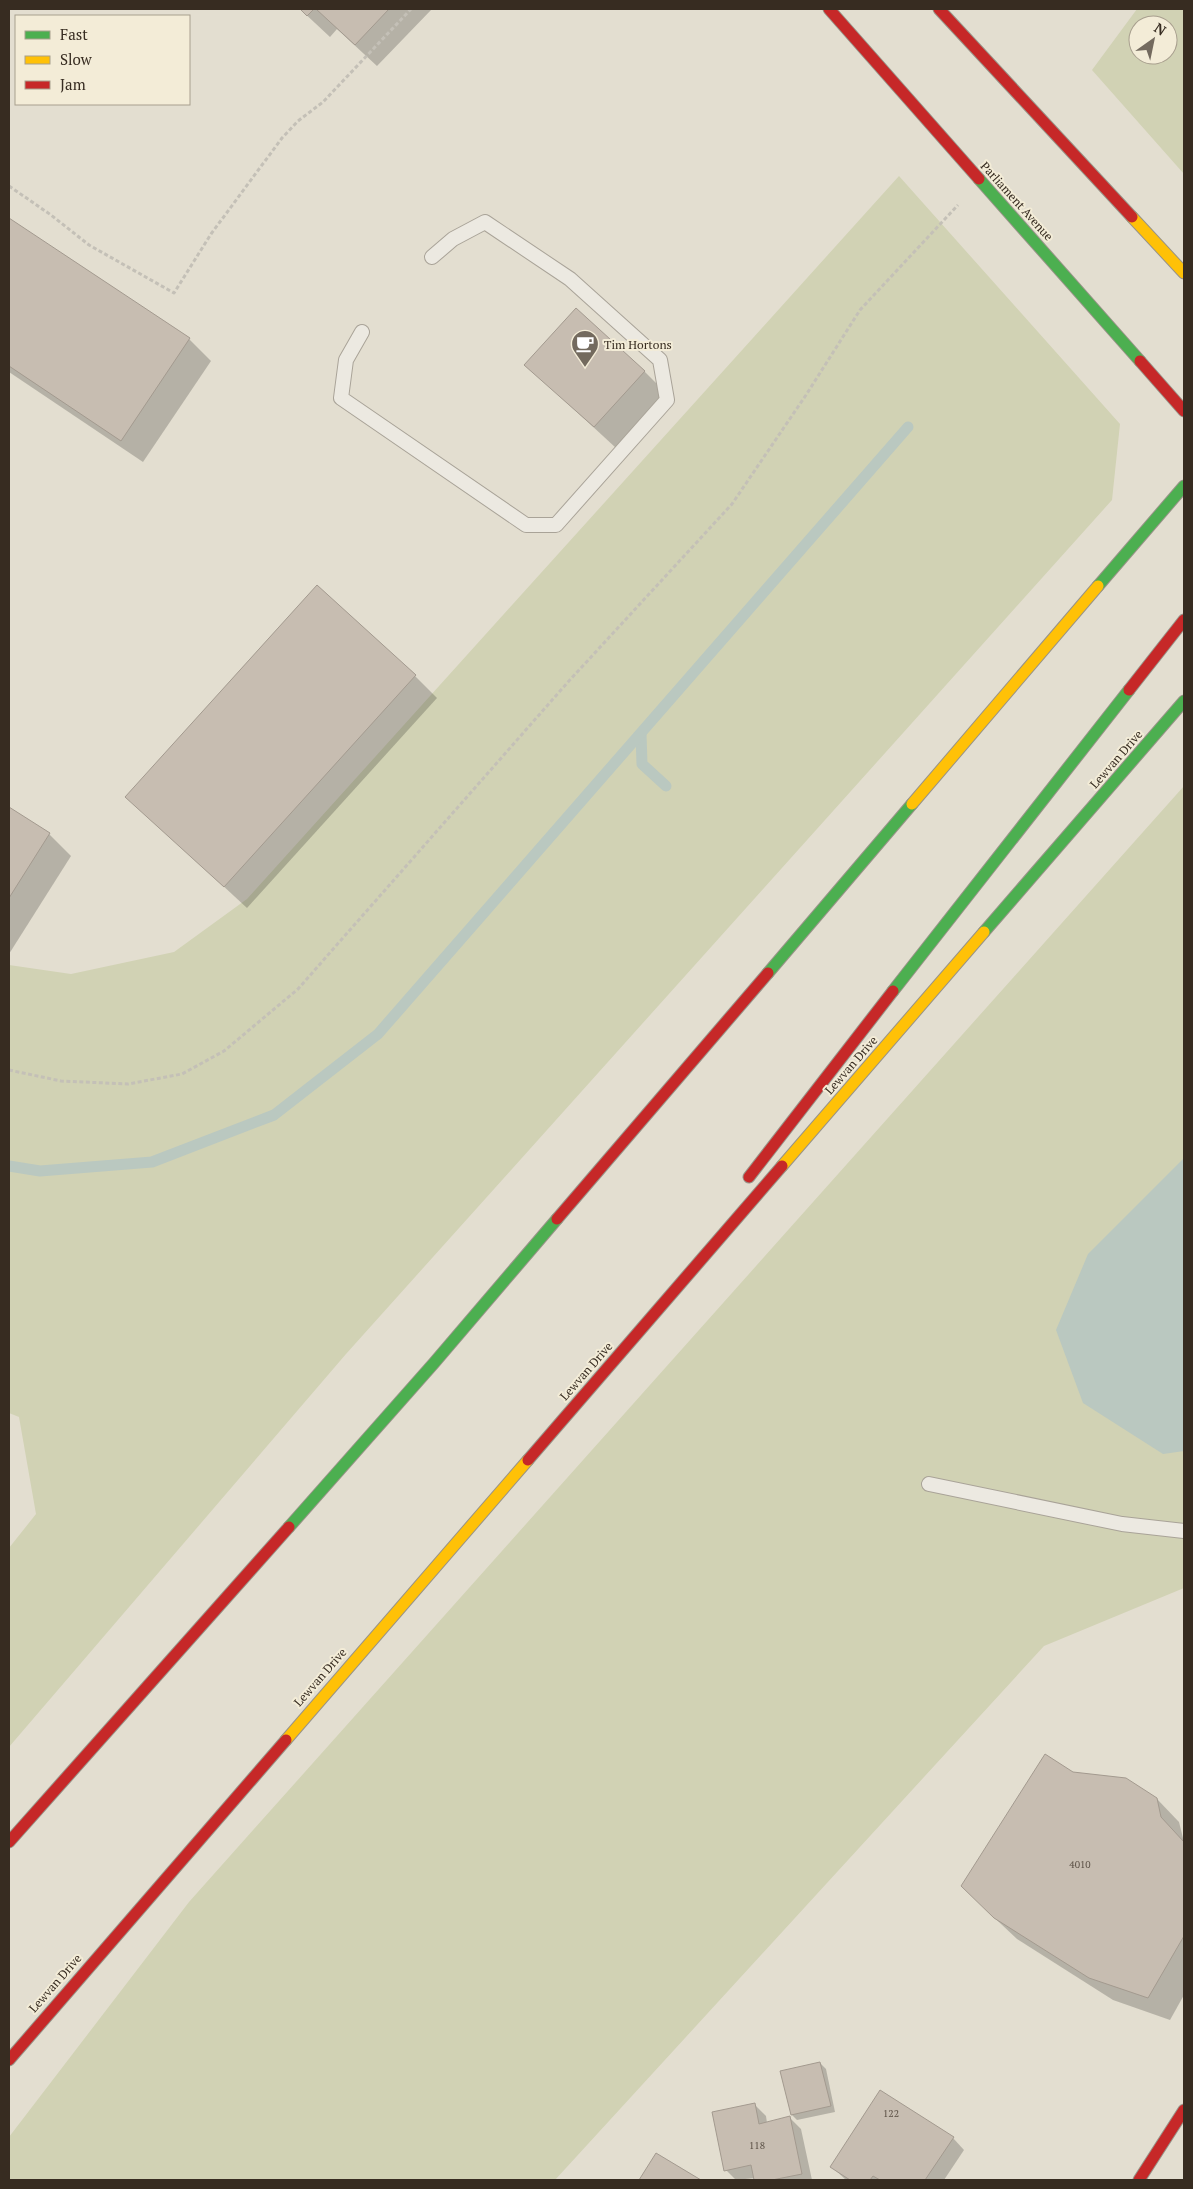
<svg xmlns="http://www.w3.org/2000/svg" width="1193" height="2189" viewBox="0 0 1193 2189" font-family="'PT Serif',serif">
<style>
.green{fill:#d1d2b4;fill-rule:evenodd}
.water{fill:#bac8c0}
.shadow{fill:#0003}
.lines{fill:none;stroke-linecap:round;stroke-linejoin:round}
.stream{stroke:#bac8c0;stroke-width:11}
.building{fill:#c7bdb1;stroke:#a39a8f}
.lane-casing{stroke:#a9a398;stroke-width:16}
.fast-casing{stroke:#989388;stroke-width:13}
.slow-casing{stroke:#989388;stroke-width:13}
.jam-casing{stroke:#989388;stroke-width:13}
.path{stroke:#c4c0b7;stroke-width:3;stroke-dasharray:4 2.5;stroke-linecap:butt}
.lane{stroke:#ece9e1;stroke-width:14}
.fast{stroke:#4caf50;stroke-width:11}
.slow{stroke:#ffc107;stroke-width:11}
.jam{stroke:#c62828;stroke-width:11}
.labels{text-anchor:middle;dominant-baseline:central;stroke-width:4;stroke-linejoin:round;paint-order:stroke}
.number-label{font-size:10px;fill:#5b5045}
.street-label{font-size:12px;fill:#372c21;stroke:#f3ecd7}
.poi-label{font-size:12px;fill:#372c21;stroke:#f3ecd7;text-anchor:start}
</style>
<rect width="100%" height="100%" fill="#e3ded0"/>
<!-- green -->
<g class="green">
<path d="M 1137,9 L 1184,9 L 1184,174 L 1092,70 ZM 1138,25 L 1168,25 L 1168,55 L 1138,55 Z"/>
<path d="M 899,176 L 1120,424 L 1112,500 L 346,1354 L 9,1747 L 9,1548 L 36,1514 L 19,1417 L 9,1413 L 9,965 L 71,974 L 174,952 L 247,899 Z"/>
<path d="M 1184,786 L 1184,1588 L 1044,1646 L 555,2180 L 9,2180 L 9,2137 L 189,1902 Z"/>
</g>
<!-- water -->
<path class="water" d="M 1184,1158 L 1184,1451 L 1163,1454 L 1083,1403 L 1056,1330 L 1088,1254 Z"/>
<!-- shadow -->
<g class="shadow">
<path d="M 300,9 L 432,9 L 377,66 L 337,29 L 330,37 Z"/>
<path d="M 9,219 L 189,339 L 211,361 L 143,462 L 9,372 Z"/>
<path d="M 526,365 L 644,371 L 666,393 L 616,448 Z"/>
<path d="M 415,676 L 437,698 L 247,908 L 127,797 Z"/>
<path d="M 9,809 L 49,834 L 71,856 L 9,954 Z"/>
<path d="M 1073,1773 L 1157,1799 L 1179,1822 L 1184,1842 L 1184,1995 L 1170,2020 L 1113,2000 L 1017,1939 L 984,1908 Z"/>
<path d="M 820,2063 L 826,2069 L 835,2112 L 797,2120 L 792,2115 Z"/>
<path d="M 754,2104 L 766,2116 L 767,2123 L 790,2118 L 801,2129 L 812,2180 L 756,2180 L 755,2178 L 736,2180 L 726,2170 Z"/>
<path d="M 953,2138 L 964,2150 L 944,2180 L 846,2180 L 831,2166 Z"/>
<path d="M 656,2155 L 698,2180 L 641,2180 Z"/>
</g>
<g class="lines">
<!-- stream -->
<g class="stream">
<path d="M 641,734 L 642,764 L 666,786"/>
<path d="M 9,1166 L 40,1171 L 152,1162 L 274,1115 L 378,1034 L 908,427"/>
</g>
</g>
<!-- building -->
<g class="building">
<path d="M 300,9 L 314,9 L 307,16 Z"/>
<path d="M 316,9 L 389,9 L 355,45 Z"/>
<path d="M 9,218 L 190,338 L 121,441 L 9,366 Z"/>
<path d="M 576,308 L 645,371 L 594,427 L 524,365 Z"/>
<path d="M 317,585 L 416,675 L 224,887 L 125,797 Z"/>
<path d="M 9,807 L 50,833 L 9,898 Z"/>
<path d="M 1045,1754 L 1073,1772 L 1126,1778 L 1157,1798 L 1161,1817 L 1184,1842 L 1184,1936 L 1148,1998 L 1089,1978 L 994,1918 L 961,1886 Z"/>
<path d="M 820,2062 L 831,2106 L 791,2115 L 780,2071 Z"/>
<path d="M 880,2090 L 954,2137 L 925,2180 L 880,2180 L 873,2176 L 870,2180 L 850,2180 L 830,2167 Z"/>
<path d="M 755,2103 L 759,2124 L 790,2116 L 802,2174 L 772,2180 L 754,2180 L 751,2165 L 724,2171 L 712,2112 Z"/>
<path d="M 656,2153 L 701,2180 L 639,2180 Z"/>
</g>
<g class="lines">
<defs>
<g id="lane">
<path d="M 362,332 L 346,360 L 341,398 L 526,525 L 556,525 L 667,400 L 660,360 L 570,279 L 485,222 L 453,239 L 432,257"/>
<path d="M 929,1484 L 1122,1524 L 1184,1531"/>
</g>
<g id="fast">
<path d="M 979,179 L 1140,361"/>
<path d="M 1098,586 L 1184,486"/>
<path d="M 984,932 L 1184,701"/>
<path d="M 768,973 L 912,804"/>
<path d="M 893,991 L 1129,690"/>
<path d="M 289,1527 L 434,1363 L 557,1219"/>
</g>
<g id="slow">
<path d="M 1132,217 L 1184,273"/>
<path d="M 912,804 L 1098,586"/>
<path d="M 782,1166 L 984,932"/>
<path d="M 286,1740 L 528,1460"/>
</g>
<g id="jam">
<path d="M 829,9 L 979,179"/>
<path d="M 939,9 L 1132,217"/>
<path d="M 1140,361 L 1184,411"/>
<path d="M 1129,690 L 1184,620"/>
<path d="M 749,1177 L 893,991"/>
<path d="M 557,1219 L 768,973"/>
<path d="M 528,1460 L 782,1166"/>
<path d="M 9,1842 L 289,1527"/>
<path d="M 9,2060 L 286,1740"/>
<path d="M 1139,2180 L 1184,2110"/>
</g>
</defs>
<!-- lane casing -->
<use href="#lane" class="lane-casing"/>
<!-- fast casing -->
<use href="#fast" class="fast-casing"/>
<!-- slow casing -->
<use href="#slow" class="slow-casing"/>
<!-- jam casing -->
<use href="#jam" class="jam-casing"/>
<!-- path -->
<g class="path">
<path d="M 9,186 L 51,215 L 89,245 L 174,293 L 211,234 L 282,138 L 298,121 L 323,102 L 411,9"/>
<path d="M 9,1070 L 61,1081 L 128,1084 L 182,1074 L 224,1051 L 298,989 L 568,682 L 732,504 L 806,395 L 860,310 L 958,205"/>
</g>
<!-- lane -->
<use href="#lane" class="lane"/>
<!-- fast -->
<use href="#fast" class="fast"/>
<!-- slow -->
<use href="#slow" class="slow"/>
<!-- jam -->
<use href="#jam" class="jam"/>
</g>
<!-- icons -->
<defs>
<symbol id="cafe-pin" viewBox="-11 -11 22 30"><path d="M0 17L-7.5 6A9.5 9.5 0 1 1 7.5 6Z" fill="#736a5e" stroke="#f3ecd7"/><path d="M-5.5-4.5H6V0H3Q3 3.5 0 3.5H-2.5Q-5.5 3.5-5.5 0ZM3-3.2v2h1.7v-2ZM-6 4.5H4V6H-6Z" fill="#fff"/></symbol>
</defs>
<g fill-rule="evenodd">
<use href="#cafe-pin" x="569" y="328" width="32" height="43"/>
</g>
<g class="labels">
<!-- number labels -->
<g class="number-label">
<text x="1080" y="1864">4010</text>
<text x="891" y="2113">122</text>
<text x="757" y="2145">118</text>
</g>
<!-- street labels -->
<g class="street-label">
<text transform="translate(1017 201) rotate(48)">Parliament Avenue</text>
<text transform="translate(1116 759) rotate(-49)">Lewvan Drive</text>
<text transform="translate(851 1065) rotate(-49)">Lewvan Drive</text>
<text transform="translate(586 1371) rotate(-49)">Lewvan Drive</text>
<text transform="translate(320 1677) rotate(-49)">Lewvan Drive</text>
<text transform="translate(55 1983) rotate(-49)">Lewvan Drive</text>
</g>
<!-- poi labels -->
<g class="poi-label">
<text x="604" y="344">Tim Hortons</text>
</g>
</g>
<!-- border -->
<rect width="1193" height="2189" fill="none" stroke="#372c21" stroke-width="20"/>
<!-- legend -->
<rect x="15" y="15" width="175" height="90" fill="#f3ecd7" stroke="#a89f8e"/>
<rect x="25" y="31" width="25" height="8" fill="#4caf50" stroke="#a89f8e"/>
<text x="60" y="40" font-size="15" fill="#372c21">Fast</text>
<rect x="25" y="56" width="25" height="8" fill="#ffc107" stroke="#a89f8e"/>
<text x="60" y="65" font-size="15" fill="#372c21">Slow</text>
<rect x="25" y="81" width="25" height="8" fill="#c62828" stroke="#a89f8e"/>
<text x="60" y="90" font-size="15" fill="#372c21">Jam</text>
<!-- north arrow -->
<g transform="translate(1153 40) rotate(33)"><circle r="24" fill="#f3ecd7" stroke="#a89f8e"/>
<path d="M0-4L9 19L0 12L-9 19Z" fill="#736a5e"/>
<text y="-8" font-size="14" font-weight="bold" text-anchor="middle" fill="#372c21">N</text>
</g>
</svg>
